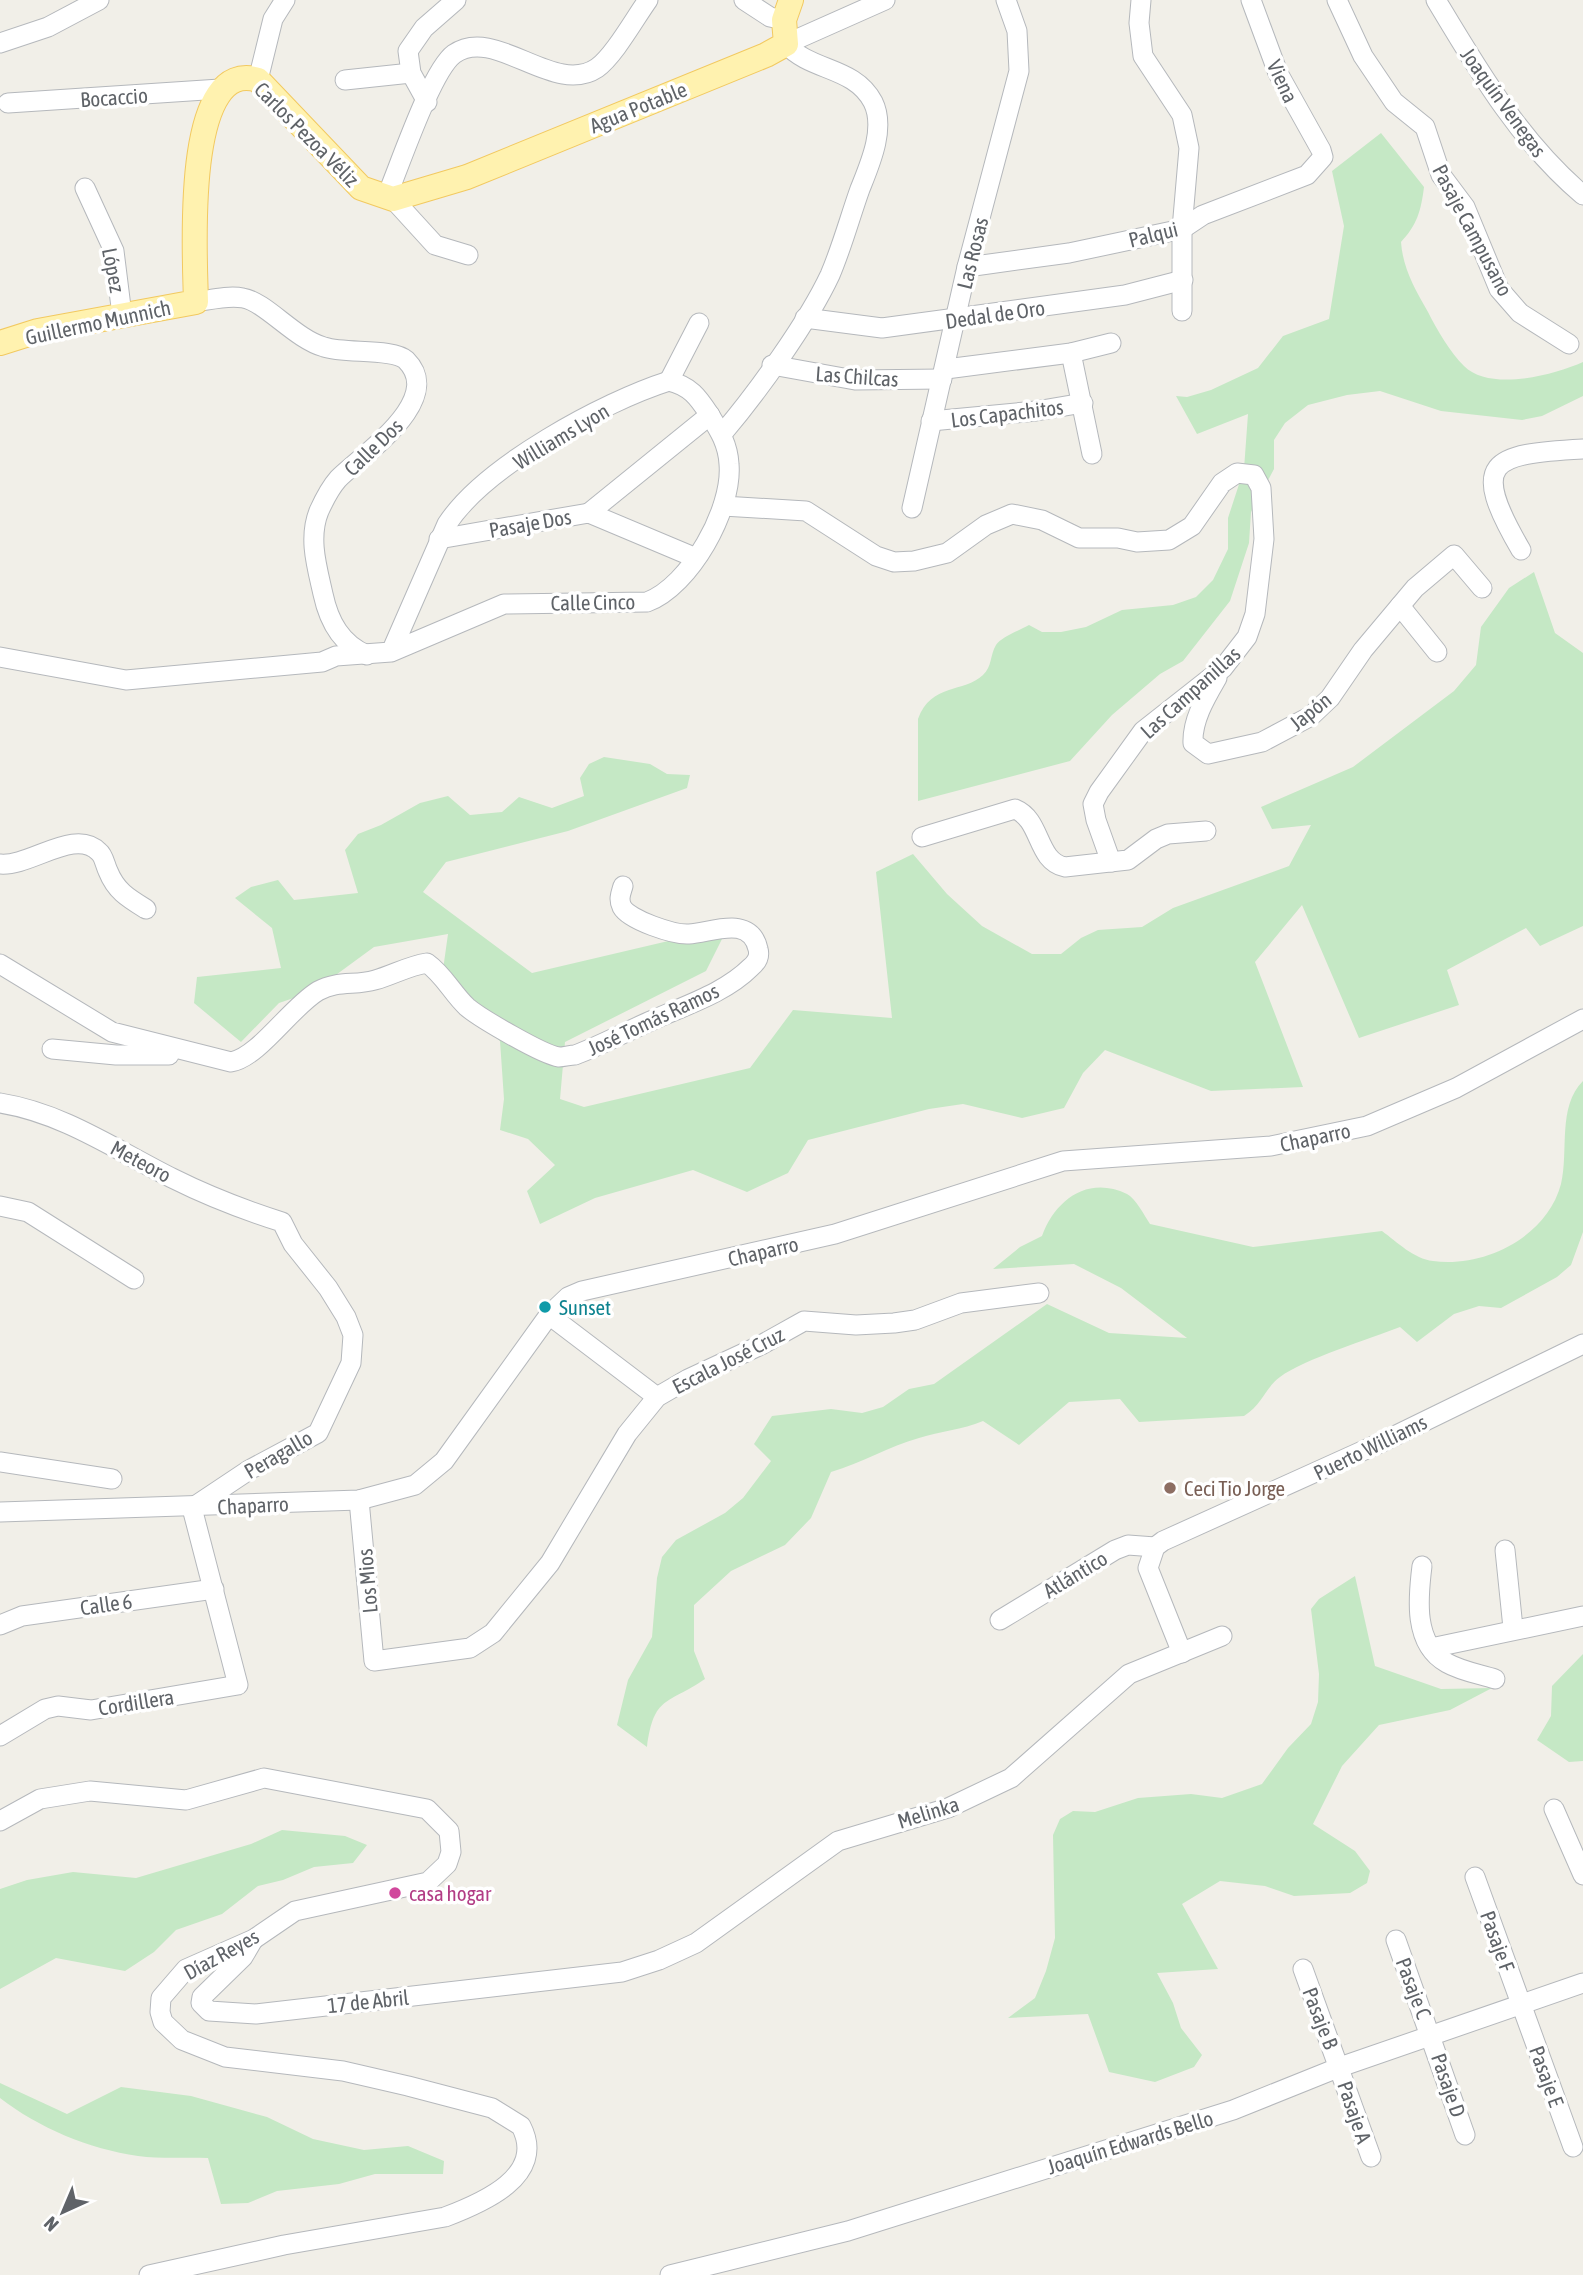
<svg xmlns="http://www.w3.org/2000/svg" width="1583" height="2275" viewBox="0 0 1583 2275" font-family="'Asap Condensed',sans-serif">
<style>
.green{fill:#c5e8c5}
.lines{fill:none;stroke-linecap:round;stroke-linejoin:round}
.minor-casing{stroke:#b5b8bc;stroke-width:21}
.major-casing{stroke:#f2c960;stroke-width:26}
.minor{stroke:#fff;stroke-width:19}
.major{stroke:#fff2af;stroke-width:24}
.culture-dot{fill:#0f9aa8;stroke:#fff;stroke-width:2.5}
.education-dot{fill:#8d6e63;stroke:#fff;stroke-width:2.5}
.hotel-dot{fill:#d1479c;stroke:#fff;stroke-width:2.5}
.labels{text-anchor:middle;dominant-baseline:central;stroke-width:7;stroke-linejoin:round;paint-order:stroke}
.street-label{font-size:21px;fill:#5f6368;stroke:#fff}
.culture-label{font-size:21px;fill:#0d838f;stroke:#fff;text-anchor:start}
.education-label{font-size:21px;fill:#785e54;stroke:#fff;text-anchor:start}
.hotel-label{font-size:21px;fill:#b23c85;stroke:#fff;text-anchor:start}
</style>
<rect width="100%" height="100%" fill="#f1efe8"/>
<!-- green -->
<g class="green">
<path d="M 1381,133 L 1424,187 C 1421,211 1417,225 1401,242 C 1403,269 1415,289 1428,312 C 1437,330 1450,352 1464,366 C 1490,392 1554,375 1583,362 L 1583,396 L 1542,416 L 1522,420 L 1441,411 L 1380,391 L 1347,395 L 1308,405 L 1285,423 L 1274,440 L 1274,469 L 1251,512 L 1249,543 L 1230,601 L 1183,661 L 1160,674 L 1112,715 L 1070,761 L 918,801 L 918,719 C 931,683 964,693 983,675 C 992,667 990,655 996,645 C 1001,637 1020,630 1029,625 L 1042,632 L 1061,632 L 1086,627 L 1122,610 L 1173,605 L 1196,597 L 1213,580 L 1228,549 L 1228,518 L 1244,469 L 1248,414 L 1197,434 L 1176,396 L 1187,397 L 1211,390 L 1258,368 L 1283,336 L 1329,319 L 1344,226 L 1332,171 Z"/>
<path d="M 1534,572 L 1555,633 L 1583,653 L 1583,926 L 1540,946 L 1526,928 L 1447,970 L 1459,1005 L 1359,1038 L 1302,905 L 1255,962 L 1303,1087 L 1211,1091 L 1105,1050 L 1083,1073 L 1064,1108 L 1022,1118 L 963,1104 L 929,1109 L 808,1140 L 788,1173 L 747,1192 L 693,1170 L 595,1198 L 540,1224 L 527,1191 L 555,1165 L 528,1139 L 500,1130 L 504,1099 L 500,1041 L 440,991 L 448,934 L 374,947 L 314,991 L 279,1003 L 241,1042 L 194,1003 L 197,977 L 281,968 L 272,928 L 235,898 L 251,887 L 278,880 L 294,900 L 358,893 L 345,850 L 358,834 L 381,825 L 420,803 L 448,796 L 470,815 L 502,812 L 519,797 L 552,808 L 584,796 L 580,778 L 589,764 L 604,757 L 650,764 L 667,774 L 690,775 L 687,788 L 568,831 L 446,862 L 423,892 L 532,973 L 728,927 L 706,971 L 565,1042 L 560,1099 L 584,1107 L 750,1068 L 793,1010 L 892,1018 L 876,872 L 913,854 L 947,894 L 982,926 L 1032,954 L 1061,954 L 1081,938 L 1098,930 L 1142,927 L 1173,908 L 1289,866 L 1311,825 L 1272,829 L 1261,807 L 1353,767 L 1454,691 L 1476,665 L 1481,627 L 1509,588 Z"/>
<path d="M 1583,1081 L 1583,1232 L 1571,1265 L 1557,1277 L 1501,1308 L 1479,1306 L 1454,1314 L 1417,1342 L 1400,1327 C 1370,1339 1304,1359 1280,1377 C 1264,1389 1263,1404 1244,1416 L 1139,1422 L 1120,1399 L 1069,1402 L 1019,1445 L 983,1421 C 962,1430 940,1431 919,1438 C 889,1446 862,1463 831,1472 L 811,1518 L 785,1545 L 731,1571 L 694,1605 L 694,1651 L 705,1679 C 667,1705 654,1695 647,1747 L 617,1725 L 628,1680 L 652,1637 L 657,1578 L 662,1557 L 676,1540 L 725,1513 L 743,1498 L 771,1461 L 754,1444 L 772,1416 L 831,1409 L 862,1413 L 883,1407 L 909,1389 L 934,1384 L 1047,1304 L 1109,1333 L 1187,1338 L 1121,1288 L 1074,1264 L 993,1269 L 1020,1247 L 1042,1236 C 1055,1200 1088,1175 1127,1194 C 1136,1199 1144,1215 1150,1224 L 1253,1247 L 1382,1231 C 1397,1242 1414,1259 1433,1261 C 1484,1268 1547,1237 1561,1184 C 1569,1151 1557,1107 1583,1081 Z"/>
<path d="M 1355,1576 L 1375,1666 L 1441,1689 L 1492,1688 L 1450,1710 L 1379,1725 L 1342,1766 L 1313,1824 L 1355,1851 L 1370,1871 L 1367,1883 L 1350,1893 L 1294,1896 L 1265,1886 L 1220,1881 L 1182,1904 L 1218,1969 L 1157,1973 L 1173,2003 L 1181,2028 L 1202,2055 L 1194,2067 L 1155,2082 L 1109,2072 L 1088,2014 L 1008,2018 L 1035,1998 L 1046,1971 L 1055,1938 L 1053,1835 L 1060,1819 L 1073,1811 L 1095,1812 L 1138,1798 L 1191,1794 L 1222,1798 L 1262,1784 L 1288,1748 L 1311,1724 L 1318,1702 L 1319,1674 L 1311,1609 L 1319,1599 Z"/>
<path d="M 1583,1654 L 1583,1761 L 1569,1762 L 1537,1740 L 1551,1716 L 1552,1686 Z"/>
<path d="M 282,1830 L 345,1836 L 367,1845 L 353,1863 L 314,1867 L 283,1880 L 258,1886 L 222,1914 L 176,1930 L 154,1952 L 125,1971 L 56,1958 L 0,1989 L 0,1889 L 27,1880 L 73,1872 L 136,1878 L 251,1844 Z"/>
<path d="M 0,2083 L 67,2114 L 121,2087 L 191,2096 L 267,2117 L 313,2139 L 364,2150 L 408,2146 L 444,2161 L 443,2174 L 375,2174 L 339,2184 L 277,2191 L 248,2203 L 221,2204 L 208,2158 C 185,2157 161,2159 138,2156 C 89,2149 39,2128 0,2098 Z"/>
</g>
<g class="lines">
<defs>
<g id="minor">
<path d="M 744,0 L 770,17 L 784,20"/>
<path d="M 1141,0 L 1139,23 L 1143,56 L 1182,115 L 1189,148 L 1182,229 L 1182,311"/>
<path d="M 1337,0 L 1363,56 L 1394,102 L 1425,127 L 1441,175 L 1465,207 L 1499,289 L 1520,313 L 1569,344"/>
<path d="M 1436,0 C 1478,70 1520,142 1583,195"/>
<path d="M 0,43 L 48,27 L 99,0"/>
<path d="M 258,80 L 273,19 L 285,0"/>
<path d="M 345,80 L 411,73"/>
<path d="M 427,102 L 411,73 L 408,51 L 424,28 L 456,0"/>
<path d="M 8,103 L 220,89"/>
<path d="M 85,188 L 114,251 L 122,315"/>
<path d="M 386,198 C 399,168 431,71 454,54 C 495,25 554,97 597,68 C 614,56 635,18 648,0"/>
<path d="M 393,199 L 435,245 L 468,255"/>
<path d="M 967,267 L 1069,253 L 1182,229 L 1203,215 L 1307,175 L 1323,157 L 1321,150 L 1278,73 L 1251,0"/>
<path d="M 196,302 C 210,300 228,295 243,298 C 266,302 295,339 324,347 C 344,354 393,348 406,360 C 446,400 363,454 338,479 C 330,488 324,500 319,511 C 308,538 317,567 323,594 C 329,622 341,644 367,655"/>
<path d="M 805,318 L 882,328 L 1125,295 L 1183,280"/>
<path d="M 1071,353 L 1092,454"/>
<path d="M 772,365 L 855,380 L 942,379"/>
<path d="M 946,369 L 1071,353 L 1111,343"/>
<path d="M 669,381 L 699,323"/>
<path d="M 931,421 L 1036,411 L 1083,403"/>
<path d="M 722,434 C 757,393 808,322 830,275 C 842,247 850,217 860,189 C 870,164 886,128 873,102 C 854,66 811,72 786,44 L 885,0"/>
<path d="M 723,506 L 806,511 L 876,556 L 894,562 L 914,561 L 947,553 L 986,525 L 1012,514 L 1042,520 L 1079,538 L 1118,538 L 1137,542 L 1169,540 L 1192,526 L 1222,483 L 1237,473 L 1254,475 L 1261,488 L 1264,539 L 1255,614 L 1247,637 L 1223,668 L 1143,731 L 1099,792 L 1093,804 L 1096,820 L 1111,862"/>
<path d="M 912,508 L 967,267 L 1019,71 L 1017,31 L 1006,0"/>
<path d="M 589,513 L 710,415"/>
<path d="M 439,539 L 589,513 L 696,558"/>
<path d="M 1521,550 C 1469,461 1490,454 1583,449"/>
<path d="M 1400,606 L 1437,652"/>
<path d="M 0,657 L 126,680 L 322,662 L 336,656 L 391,652 L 447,524 C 485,466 603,402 669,381 C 690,386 698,397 709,414 C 719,430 728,444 729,464 C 733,509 690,586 647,602 L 504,604 L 391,652"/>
<path d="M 1217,678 C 1206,697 1192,720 1193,743 L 1208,754 L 1262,742 L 1311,716 L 1330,698 L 1363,650 L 1415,588 L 1454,555 L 1482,588"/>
<path d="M 922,837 L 1015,809 C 1042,820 1036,861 1065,867 L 1128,860 L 1156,839 L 1168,834 L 1206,831"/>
<path d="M 0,864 C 30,867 75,827 99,852 C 104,856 105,865 108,871 C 116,891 128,898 146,909"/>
<path d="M 0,964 L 112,1032 L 231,1062 C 259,1057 290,1008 318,991 C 338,980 355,986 375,980 C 393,975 408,966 427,963 C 444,975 452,993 467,1007 C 480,1018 543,1055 559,1057 C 564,1057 570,1055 575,1055 C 602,1045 627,1031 653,1020 C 686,1005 725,993 751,967 C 757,962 760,956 758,949 C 750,914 711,933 689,934 C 674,935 629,920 622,907 C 618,899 621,893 623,886"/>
<path d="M 52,1049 L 116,1055 L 169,1055"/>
<path d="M 0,1103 C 63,1113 116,1150 172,1178 C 208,1196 244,1210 282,1222 L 293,1244 L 328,1288 L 346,1317 L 353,1335 L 351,1363 L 318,1433 L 249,1470 L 192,1508 L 238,1685 L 91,1710 L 58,1706 L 45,1709 L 0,1736"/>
<path d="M 0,1206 L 28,1212 L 134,1279"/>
<path d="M 549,1315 L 657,1397"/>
<path d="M 0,1462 L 112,1479"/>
<path d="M 359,1500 L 374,1661 L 470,1648 L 493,1633 L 550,1563 L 627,1434 L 657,1397 L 688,1379 L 761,1345 L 804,1321 L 856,1325 L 894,1323 L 915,1320 L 961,1303 L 1039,1293"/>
<path d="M 0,1512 L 359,1500 L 415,1485 L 444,1461 L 549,1315 L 568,1297 L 582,1291 L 835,1234 L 1063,1161 L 1271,1146 L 1367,1126 L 1456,1088 L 1583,1019"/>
<path d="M 1505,1550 L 1513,1628"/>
<path d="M 1422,1566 C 1418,1598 1413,1644 1447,1663 C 1461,1671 1479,1674 1495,1679"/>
<path d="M 1000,1620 L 1115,1550 L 1128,1545 L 1155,1547"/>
<path d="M 0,1625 L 22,1616 L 214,1589"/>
<path d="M 1431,1648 L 1583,1616"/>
<path d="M 1182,1653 L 1148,1568 L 1155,1547 L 1163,1541 L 1380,1443 L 1583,1344"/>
<path d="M 1554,1809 L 1583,1875"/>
<path d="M 0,1821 L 40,1799 L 90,1791 L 186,1800 L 264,1778 L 427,1809 L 449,1831 L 451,1852 L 447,1864 L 428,1882 L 295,1911 L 254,1939 L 186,1969 L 161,1998 L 160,2012 L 163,2022 L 182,2040 L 225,2057 L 343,2071 L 408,2086 L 492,2108 L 521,2126 C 547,2176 482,2203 445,2217 L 284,2245 L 149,2275"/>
<path d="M 1475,1877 L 1573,2147"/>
<path d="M 253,1940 L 243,1957 L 202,1997 L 201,2003 L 209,2011 L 256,2014 L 622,1972 L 659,1960 L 696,1943 L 838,1841 L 948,1808 L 1011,1778 L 1129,1674 L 1222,1636"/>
<path d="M 1396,1940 L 1465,2135"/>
<path d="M 1303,1969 L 1371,2157"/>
<path d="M 670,2275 L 848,2231 L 1233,2110 L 1340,2067 L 1583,1983"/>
</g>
<path id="major" d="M 0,343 L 38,331 L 196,302 C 195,259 182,56 258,80 L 361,188 L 393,199 L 467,177 L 766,55 L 786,44 L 784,20 L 791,0"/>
</defs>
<!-- minor casing -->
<use href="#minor" class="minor-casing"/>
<!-- major casing -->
<use href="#major" class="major-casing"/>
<!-- minor -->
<use href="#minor" class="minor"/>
<!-- major -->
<use href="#major" class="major"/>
</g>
<!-- markers -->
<circle class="culture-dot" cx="545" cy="1307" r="7"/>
<circle class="education-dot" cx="1170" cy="1488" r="7"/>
<circle class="hotel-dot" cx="395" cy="1893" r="7"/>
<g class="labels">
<!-- street labels -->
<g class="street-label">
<text transform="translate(1283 81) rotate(65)">Viena</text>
<text transform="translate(114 97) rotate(-4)">Bocaccio</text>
<text transform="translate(1504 102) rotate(54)">Joaquín Venegas</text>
<text transform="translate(638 107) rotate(-22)">Agua Potable</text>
<text transform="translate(307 134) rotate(45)">Carlos Pezoa Véliz</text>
<text transform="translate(1473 230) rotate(62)">Pasaje Campusano</text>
<text transform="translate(1153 234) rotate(-14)">Palqui</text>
<text transform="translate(972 253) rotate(-76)">Las Rosas</text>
<text transform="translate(114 270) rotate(79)">López</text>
<text transform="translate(995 314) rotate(-8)">Dedal de Oro</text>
<text transform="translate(98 322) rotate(-12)">Guillermo Munnich</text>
<text transform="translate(857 376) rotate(4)">Las Chilcas</text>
<text transform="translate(1007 413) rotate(-7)">Los Capachitos</text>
<text transform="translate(561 436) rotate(-31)">Williams Lyon</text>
<text transform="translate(373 447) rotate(-44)">Calle Dos</text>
<text transform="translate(530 523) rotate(-10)">Pasaje Dos</text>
<text transform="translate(593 602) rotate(-1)">Calle Cinco</text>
<text transform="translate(1190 692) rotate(-42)">Las Campanillas</text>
<text transform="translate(1310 711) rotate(-39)">Japón</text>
<text transform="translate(653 1019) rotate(-25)">José Tomás Ramos</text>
<text transform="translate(1315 1137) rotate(-12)">Chaparro</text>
<text transform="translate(141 1161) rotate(28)">Meteoro</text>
<text transform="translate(763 1251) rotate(-13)">Chaparro</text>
<text transform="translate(728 1360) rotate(-27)">Escala José Cruz</text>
<text transform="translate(1370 1447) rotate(-26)">Puerto Williams</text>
<text transform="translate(278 1454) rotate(-30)">Peragallo</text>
<text transform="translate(253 1505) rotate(-3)">Chaparro</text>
<text transform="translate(1075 1574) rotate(-31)">Atlántico</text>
<text transform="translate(367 1581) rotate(-95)">Los Mios</text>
<text transform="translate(106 1604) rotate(-8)">Calle 6</text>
<text transform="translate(136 1702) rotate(-9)">Cordillera</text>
<text transform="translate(928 1812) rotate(-17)">Melinka</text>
<text transform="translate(1498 1941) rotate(70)">Pasaje F</text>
<text transform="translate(221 1954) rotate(-29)">Díaz Reyes</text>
<text transform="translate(1414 1988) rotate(69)">Pasaje C</text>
<text transform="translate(368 2001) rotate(-6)">17 de Abril</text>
<text transform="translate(1321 2018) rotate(69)">Pasaje B</text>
<text transform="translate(1547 2076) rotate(70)">Pasaje E</text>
<text transform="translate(1449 2085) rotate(71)">Pasaje D</text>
<text transform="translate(1355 2112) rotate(71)">Pasaje A</text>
<text transform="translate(1130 2142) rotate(-17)">Joaquín Edwards Bello</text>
</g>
<!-- culture labels -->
<g class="culture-label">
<text x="559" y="1307">Sunset</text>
</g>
<!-- education labels -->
<g class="education-label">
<text x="1184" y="1488">Ceci Tio Jorge</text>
</g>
<!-- hotel labels -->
<g class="hotel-label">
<text x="409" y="1893">casa hogar</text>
</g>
</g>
<!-- north arrow -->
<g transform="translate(63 2212) rotate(224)" stroke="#ffffff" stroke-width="5" paint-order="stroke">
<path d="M0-5L12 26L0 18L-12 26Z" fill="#5f6368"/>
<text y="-10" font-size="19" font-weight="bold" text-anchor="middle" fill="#5f6368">N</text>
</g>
</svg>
